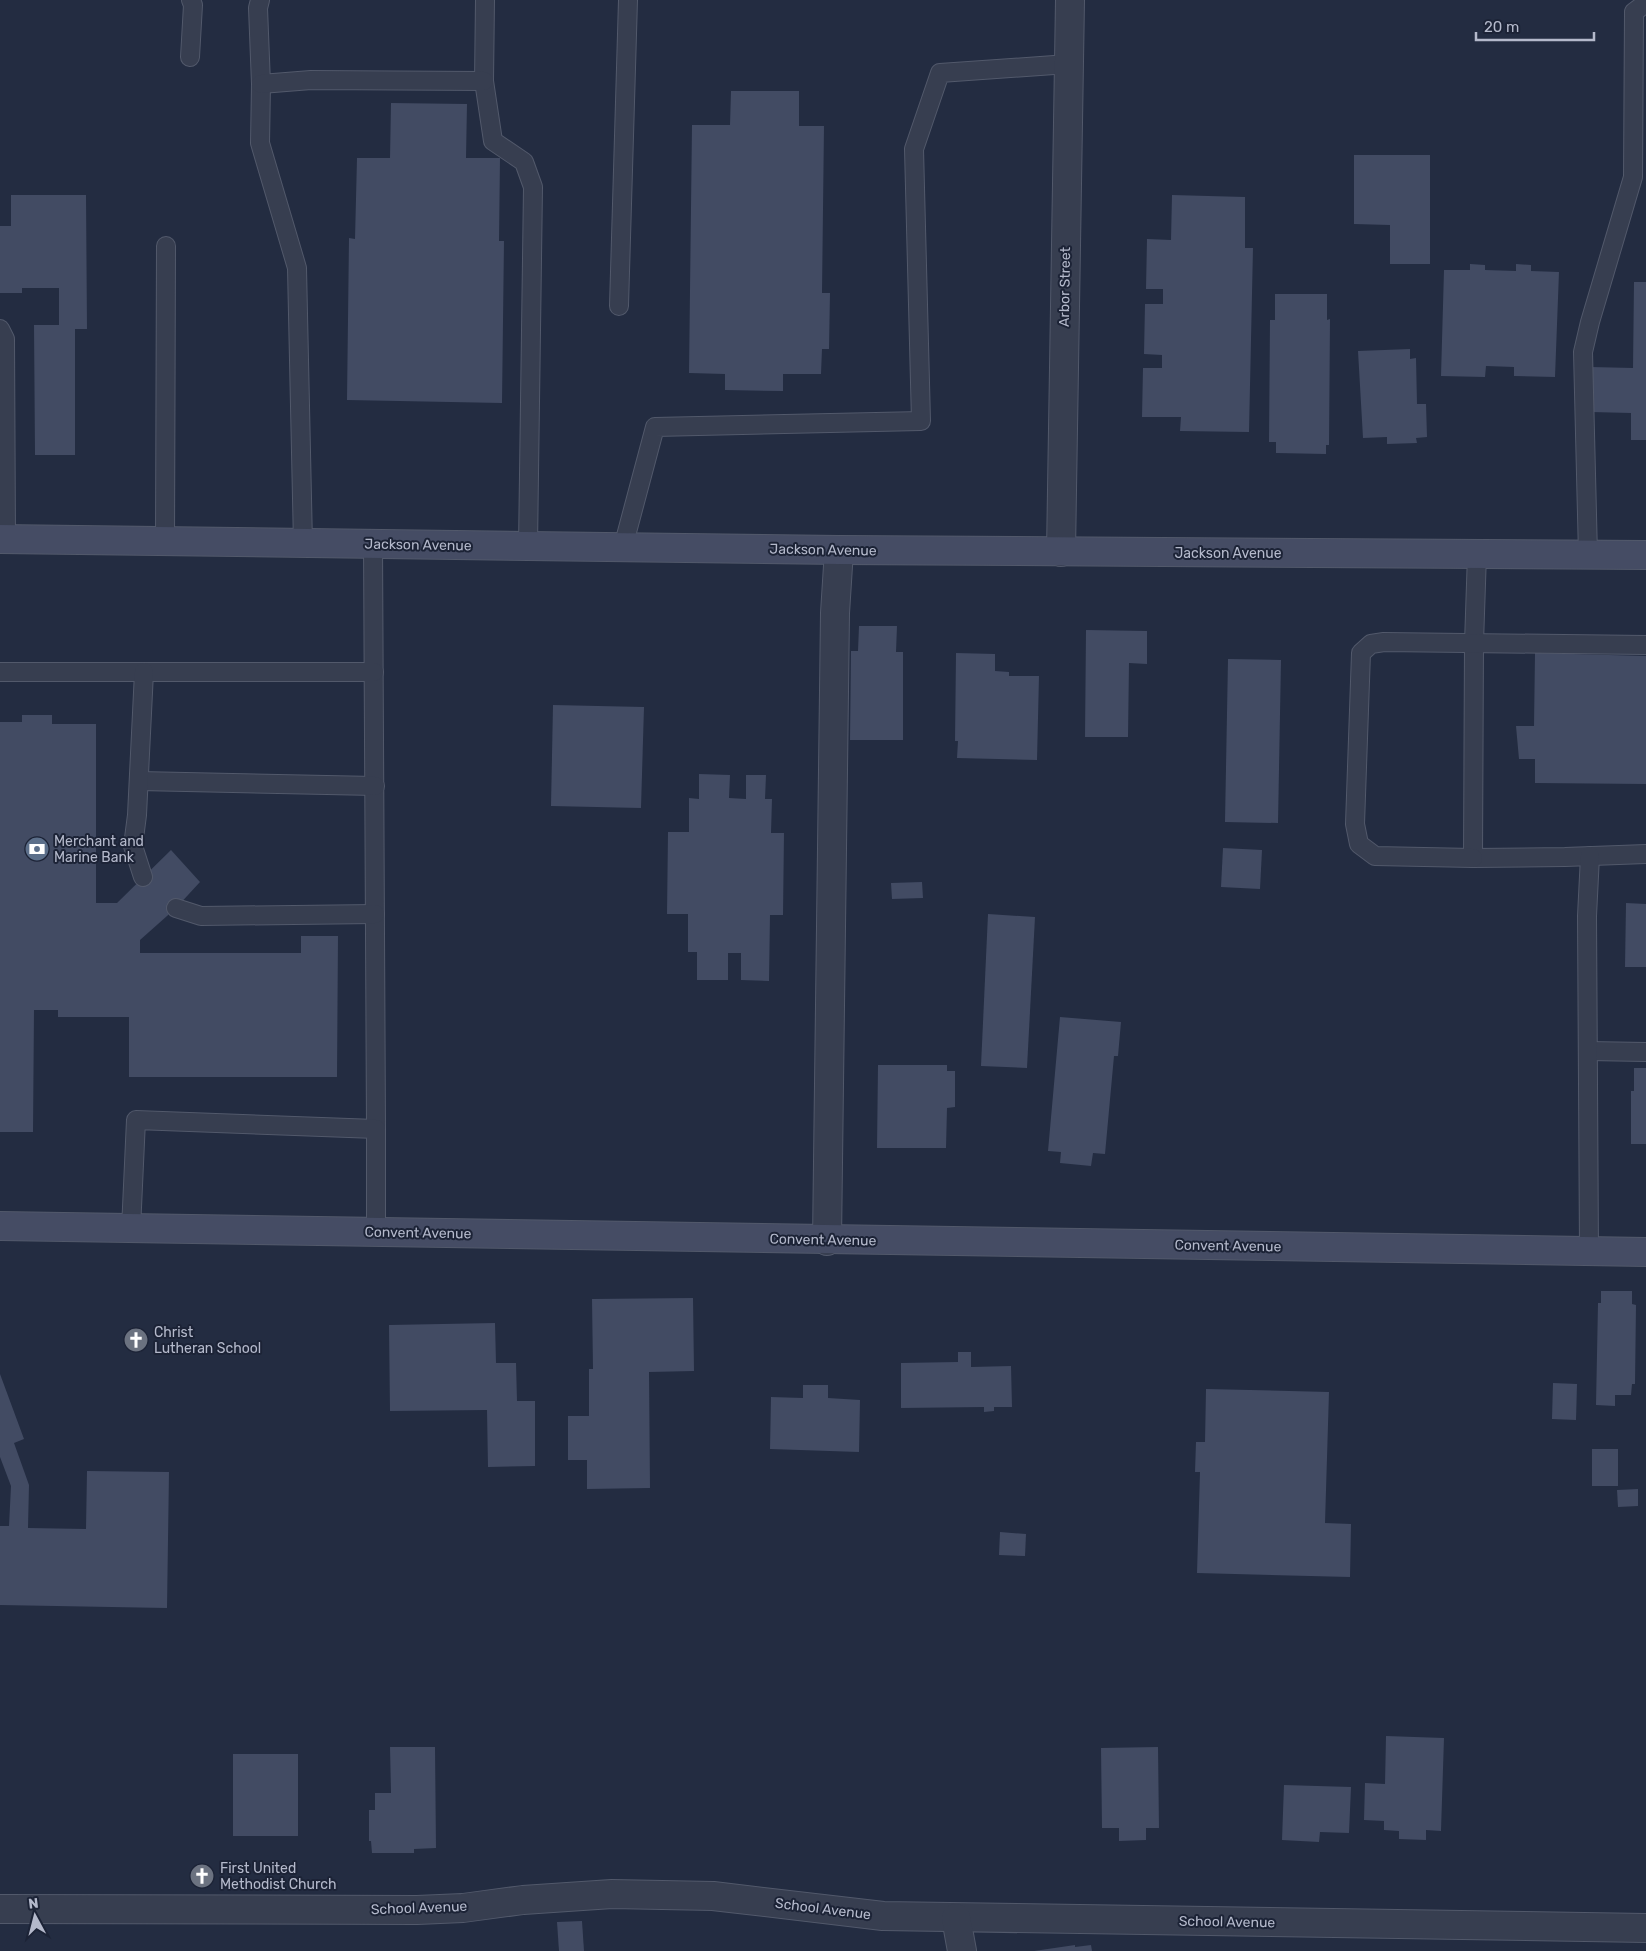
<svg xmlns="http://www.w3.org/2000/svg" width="1646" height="1951" viewBox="0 0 1646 1951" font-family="Rubik,sans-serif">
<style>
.building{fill:#424b63}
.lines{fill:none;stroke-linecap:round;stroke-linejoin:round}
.lane-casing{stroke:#52596b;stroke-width:20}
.street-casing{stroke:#52596b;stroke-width:30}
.secondary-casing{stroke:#52596b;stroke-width:30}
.lane{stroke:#373e50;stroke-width:18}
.street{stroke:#373e50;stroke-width:28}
.secondary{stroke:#454c64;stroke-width:28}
.labels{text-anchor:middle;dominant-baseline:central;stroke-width:4;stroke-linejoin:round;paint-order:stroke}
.street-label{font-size:14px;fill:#b4b9cb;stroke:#1c2336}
.poi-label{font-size:14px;fill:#b4b9cb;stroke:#1c2336;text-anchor:start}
</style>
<rect width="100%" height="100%" fill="#232c41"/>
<!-- building -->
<g class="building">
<path d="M 731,91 L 799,91 L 799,126 L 824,126 L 822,293 L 830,293 L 829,349 L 822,349 L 821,374 L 783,374 L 783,391 L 725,390 L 725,374 L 689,373 L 692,125 L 730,125 Z"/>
<path d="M 391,103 L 467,104 L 466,158 L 500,158 L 499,241 L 504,241 L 502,403 L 347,400 L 349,238 L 355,239 L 357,158 L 390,158 Z"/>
<path d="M 1354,155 L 1430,155 L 1430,264 L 1390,264 L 1390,225 L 1354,224 Z"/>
<path d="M 11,195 L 86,195 L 87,329 L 75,329 L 75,455 L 35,455 L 34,325 L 59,325 L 59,288 L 22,288 L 22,293 L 0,293 L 0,226 L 11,226 Z"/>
<path d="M 1172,195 L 1245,197 L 1245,248 L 1253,248 L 1249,432 L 1180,431 L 1181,417 L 1142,417 L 1143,368 L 1162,368 L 1162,355 L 1144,354 L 1145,304 L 1163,304 L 1163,289 L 1146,289 L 1147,239 L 1171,240 Z"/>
<path d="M 1470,264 L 1485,265 L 1485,270 L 1516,271 L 1516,264 L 1531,265 L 1531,271 L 1559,272 L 1555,377 L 1514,376 L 1514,367 L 1486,366 L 1485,377 L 1441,376 L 1444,270 L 1470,270 Z"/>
<path d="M 1634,282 L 1646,282 L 1646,440 L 1631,440 L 1631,413 L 1591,412 L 1591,367 L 1633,368 Z"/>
<path d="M 1275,294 L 1327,294 L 1327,320 L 1330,319 L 1329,445 L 1326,445 L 1326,454 L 1276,453 L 1276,442 L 1269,442 L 1270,320 L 1275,320 Z"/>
<path d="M 1410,349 L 1410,359 L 1416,358 L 1417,404 L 1426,404 L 1427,437 L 1416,438 L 1417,443 L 1387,444 L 1387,437 L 1363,438 L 1358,351 Z"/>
<path d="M 859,626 L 897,626 L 896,652 L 903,652 L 903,740 L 850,740 L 851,651 L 858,651 Z"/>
<path d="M 1086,630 L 1147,631 L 1147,664 L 1129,663 L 1128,737 L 1085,737 Z"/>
<path d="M 956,653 L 995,654 L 995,671 L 1009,672 L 1009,676 L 1039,676 L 1037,760 L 957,758 L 958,741 L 955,741 Z"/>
<path d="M 1535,653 L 1646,656 L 1646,784 L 1535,783 L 1535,759 L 1519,759 L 1516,726 L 1534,726 Z"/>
<path d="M 1228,659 L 1281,660 L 1278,823 L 1225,822 Z"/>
<path d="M 553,705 L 644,707 L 641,808 L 551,806 Z"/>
<path d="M 22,715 L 52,715 L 52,724 L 96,724 L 96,903 L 117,903 L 171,850 L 200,882 L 176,908 L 140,940 L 140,953 L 301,953 L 301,936 L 338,936 L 337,1077 L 129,1077 L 129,1017 L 58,1017 L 58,1010 L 34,1010 L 33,1132 L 0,1132 L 0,722 L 22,722 Z"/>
<path d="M 699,774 L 730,775 L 729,798 L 746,799 L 746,775 L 766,775 L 765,799 L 772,799 L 771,833 L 784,833 L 783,915 L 770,915 L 769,981 L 741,980 L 741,953 L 728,953 L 728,980 L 697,980 L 697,952 L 688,952 L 688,914 L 667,914 L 668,832 L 689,832 L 689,798 L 699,799 Z"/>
<path d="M 1223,848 L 1262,850 L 1260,889 L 1221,887 Z"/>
<path d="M 922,882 L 923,898 L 892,899 L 891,883 Z"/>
<path d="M 1626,903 L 1646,904 L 1646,967 L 1625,967 Z"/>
<path d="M 988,914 L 1035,917 L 1027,1068 L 981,1066 Z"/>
<path d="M 1060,1017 L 1121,1022 L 1118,1056 L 1114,1056 L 1105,1154 L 1093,1153 L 1091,1166 L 1060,1163 L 1061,1152 L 1048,1151 Z"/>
<path d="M 878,1065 L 947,1065 L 947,1071 L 955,1071 L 955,1107 L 947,1108 L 946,1148 L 877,1148 Z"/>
<path d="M 1634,1068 L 1646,1068 L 1646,1144 L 1631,1144 L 1631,1091 L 1634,1091 Z"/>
<path d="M 1601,1291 L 1632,1291 L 1632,1304 L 1636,1305 L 1635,1384 L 1632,1384 L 1631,1395 L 1615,1395 L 1615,1406 L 1596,1405 L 1598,1303 L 1601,1303 Z"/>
<path d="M 693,1298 L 694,1371 L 649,1372 L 650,1488 L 587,1489 L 587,1460 L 568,1460 L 568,1416 L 589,1416 L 589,1369 L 593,1369 L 592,1299 Z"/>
<path d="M 495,1323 L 496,1363 L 516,1363 L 517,1401 L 535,1401 L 535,1466 L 488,1467 L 487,1410 L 390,1411 L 389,1325 Z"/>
<path d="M 958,1352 L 971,1352 L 971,1367 L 1011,1366 L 1012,1407 L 994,1407 L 994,1411 L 984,1412 L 984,1407 L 901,1408 L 901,1363 L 958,1362 Z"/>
<path d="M 0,1374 L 24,1439 L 14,1443 L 29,1485 L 28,1528 L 86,1529 L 87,1471 L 169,1472 L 167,1608 L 0,1605 L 0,1526 L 9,1526 L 11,1486 L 0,1457 Z"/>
<path d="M 1553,1383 L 1577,1384 L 1576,1420 L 1552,1419 Z"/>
<path d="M 803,1385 L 828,1385 L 828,1398 L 860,1400 L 859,1452 L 770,1449 L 771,1397 L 803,1398 Z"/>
<path d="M 1206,1389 L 1329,1392 L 1325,1523 L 1351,1524 L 1350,1577 L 1197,1573 L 1200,1472 L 1195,1472 L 1196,1442 L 1205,1442 Z"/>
<rect x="1592" y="1449" width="26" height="37"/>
<path d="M 1638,1489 L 1638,1506 L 1618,1507 L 1617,1490 Z"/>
<path d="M 1000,1532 L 1026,1534 L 1025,1556 L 999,1555 Z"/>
<path d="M 1386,1736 L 1444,1738 L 1441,1831 L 1426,1830 L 1426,1840 L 1399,1839 L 1399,1831 L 1384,1830 L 1384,1821 L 1364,1820 L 1365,1783 L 1385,1784 Z"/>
<path d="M 390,1747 L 435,1747 L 436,1848 L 414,1849 L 414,1853 L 372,1853 L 371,1841 L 369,1841 L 369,1810 L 375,1810 L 375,1793 L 391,1793 Z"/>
<path d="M 1158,1747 L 1159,1828 L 1146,1828 L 1146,1840 L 1119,1841 L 1119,1828 L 1102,1828 L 1101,1748 Z"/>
<rect x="233" y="1754" width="65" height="82"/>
<path d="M 1284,1785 L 1351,1787 L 1349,1833 L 1320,1832 L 1319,1842 L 1282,1840 Z"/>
<path d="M 582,1921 L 584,1951 L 559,1951 L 557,1922 Z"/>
<path d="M 1075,1945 L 1075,1947 L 1091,1945 L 1092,1951 L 1034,1951 Z"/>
</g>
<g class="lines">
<defs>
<g id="lane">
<path d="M 260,0 L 258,8 L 261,84 L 260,143 L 297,268 L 303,544"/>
<path d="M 485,0 L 484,81 L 493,141 L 524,162 L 533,187 L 528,546"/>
<path d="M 190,57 L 193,5 L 191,0"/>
<path d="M 261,84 L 311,80 L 484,81"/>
<path d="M 619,306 L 628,0"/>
<path d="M 0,329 L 5,339 L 6,540"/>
<path d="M 165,542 L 166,246"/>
<path d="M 373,544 L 376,1129"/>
<path d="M 623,547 L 655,427 L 921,421 L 914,149 L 940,73 L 1068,64"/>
<path d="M 1477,554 L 1474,643 L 1473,858 L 1565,857 L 1646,854"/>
<path d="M 1588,555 L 1583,352 L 1590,322 L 1633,177 L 1634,12 L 1646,3"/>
<path d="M 0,672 L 374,672"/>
<path d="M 139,781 L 375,786"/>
<path d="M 1473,858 L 1375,856 L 1359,844 L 1355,824 L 1361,653 L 1371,644 L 1384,642 L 1646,645"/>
<path d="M 143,877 L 133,846 L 137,815 L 144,672"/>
<path d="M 176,908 L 201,916 L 375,914"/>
<path d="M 1588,1051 L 1646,1052"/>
<path d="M 131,1229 L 136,1120 L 376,1129 L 376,1233"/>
<path d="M 1589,1251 L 1587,916 L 1590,856"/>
</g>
<g id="street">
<path d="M 1061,552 L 1070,0"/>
<path d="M 827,1241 L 835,613 L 839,550"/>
<path d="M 0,1909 L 417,1910 L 463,1908 L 523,1900 L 612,1894 L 713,1896 L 883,1916 L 1646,1928"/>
<path d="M 956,1918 L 962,1951"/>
</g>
<g id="secondary">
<path d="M 0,539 L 839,550 L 1646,555"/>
<path d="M 0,1226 L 1646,1252"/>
</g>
</defs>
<!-- lane casing -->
<use href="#lane" class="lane-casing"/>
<!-- street casing -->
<use href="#street" class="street-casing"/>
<!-- secondary casing -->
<use href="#secondary" class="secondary-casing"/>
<!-- lane -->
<use href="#lane" class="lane"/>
<!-- street -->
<use href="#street" class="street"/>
<!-- secondary -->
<use href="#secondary" class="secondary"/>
</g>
<!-- icons -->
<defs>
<symbol id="bank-disc" viewBox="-11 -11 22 22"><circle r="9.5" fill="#5c6f8a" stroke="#1c2336"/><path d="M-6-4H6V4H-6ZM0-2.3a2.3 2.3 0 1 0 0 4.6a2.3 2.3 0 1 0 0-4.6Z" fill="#fff"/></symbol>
<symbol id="church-disc" viewBox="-11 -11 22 22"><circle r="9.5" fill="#6b7280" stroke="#1c2336"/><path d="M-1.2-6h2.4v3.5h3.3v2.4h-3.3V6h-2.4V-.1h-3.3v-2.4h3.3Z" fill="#fff"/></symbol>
</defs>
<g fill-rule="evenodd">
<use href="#bank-disc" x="23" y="835" width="28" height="28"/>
<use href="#church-disc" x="122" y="1326" width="28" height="28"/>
<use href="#church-disc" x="188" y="1862" width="28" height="28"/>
</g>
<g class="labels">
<!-- street labels -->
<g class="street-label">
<text transform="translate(1065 287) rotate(-89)">Arbor Street</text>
<text transform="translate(418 545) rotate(1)">Jackson Avenue</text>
<text transform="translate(823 550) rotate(1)">Jackson Avenue</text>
<text x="1228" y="553">Jackson Avenue</text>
<text transform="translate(418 1233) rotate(1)">Convent Avenue</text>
<text transform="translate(823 1240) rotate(1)">Convent Avenue</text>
<text transform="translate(1228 1246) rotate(1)">Convent Avenue</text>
<text transform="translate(419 1908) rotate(-2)">School Avenue</text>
<text transform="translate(823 1909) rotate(7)">School Avenue</text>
<text transform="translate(1227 1922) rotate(1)">School Avenue</text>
</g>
<!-- poi labels -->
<g class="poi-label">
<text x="54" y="841">Merchant and<tspan x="54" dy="16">Marine Bank</tspan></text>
<text x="154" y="1332">Christ<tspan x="154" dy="16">Lutheran School</tspan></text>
<text x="220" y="1868">First United<tspan x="220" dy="16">Methodist Church</tspan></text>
</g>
</g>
<!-- north arrow -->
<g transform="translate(35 1916) rotate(353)" stroke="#1c2336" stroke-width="4" paint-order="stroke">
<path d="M0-4L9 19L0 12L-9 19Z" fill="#b4b9cb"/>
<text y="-8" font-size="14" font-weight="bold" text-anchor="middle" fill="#b4b9cb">N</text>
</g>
<!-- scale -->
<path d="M1476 32v8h118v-8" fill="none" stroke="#b4b9cb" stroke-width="2.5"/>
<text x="1484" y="32" font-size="15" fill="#b4b9cb" stroke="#1c2336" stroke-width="4" paint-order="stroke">20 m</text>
</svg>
